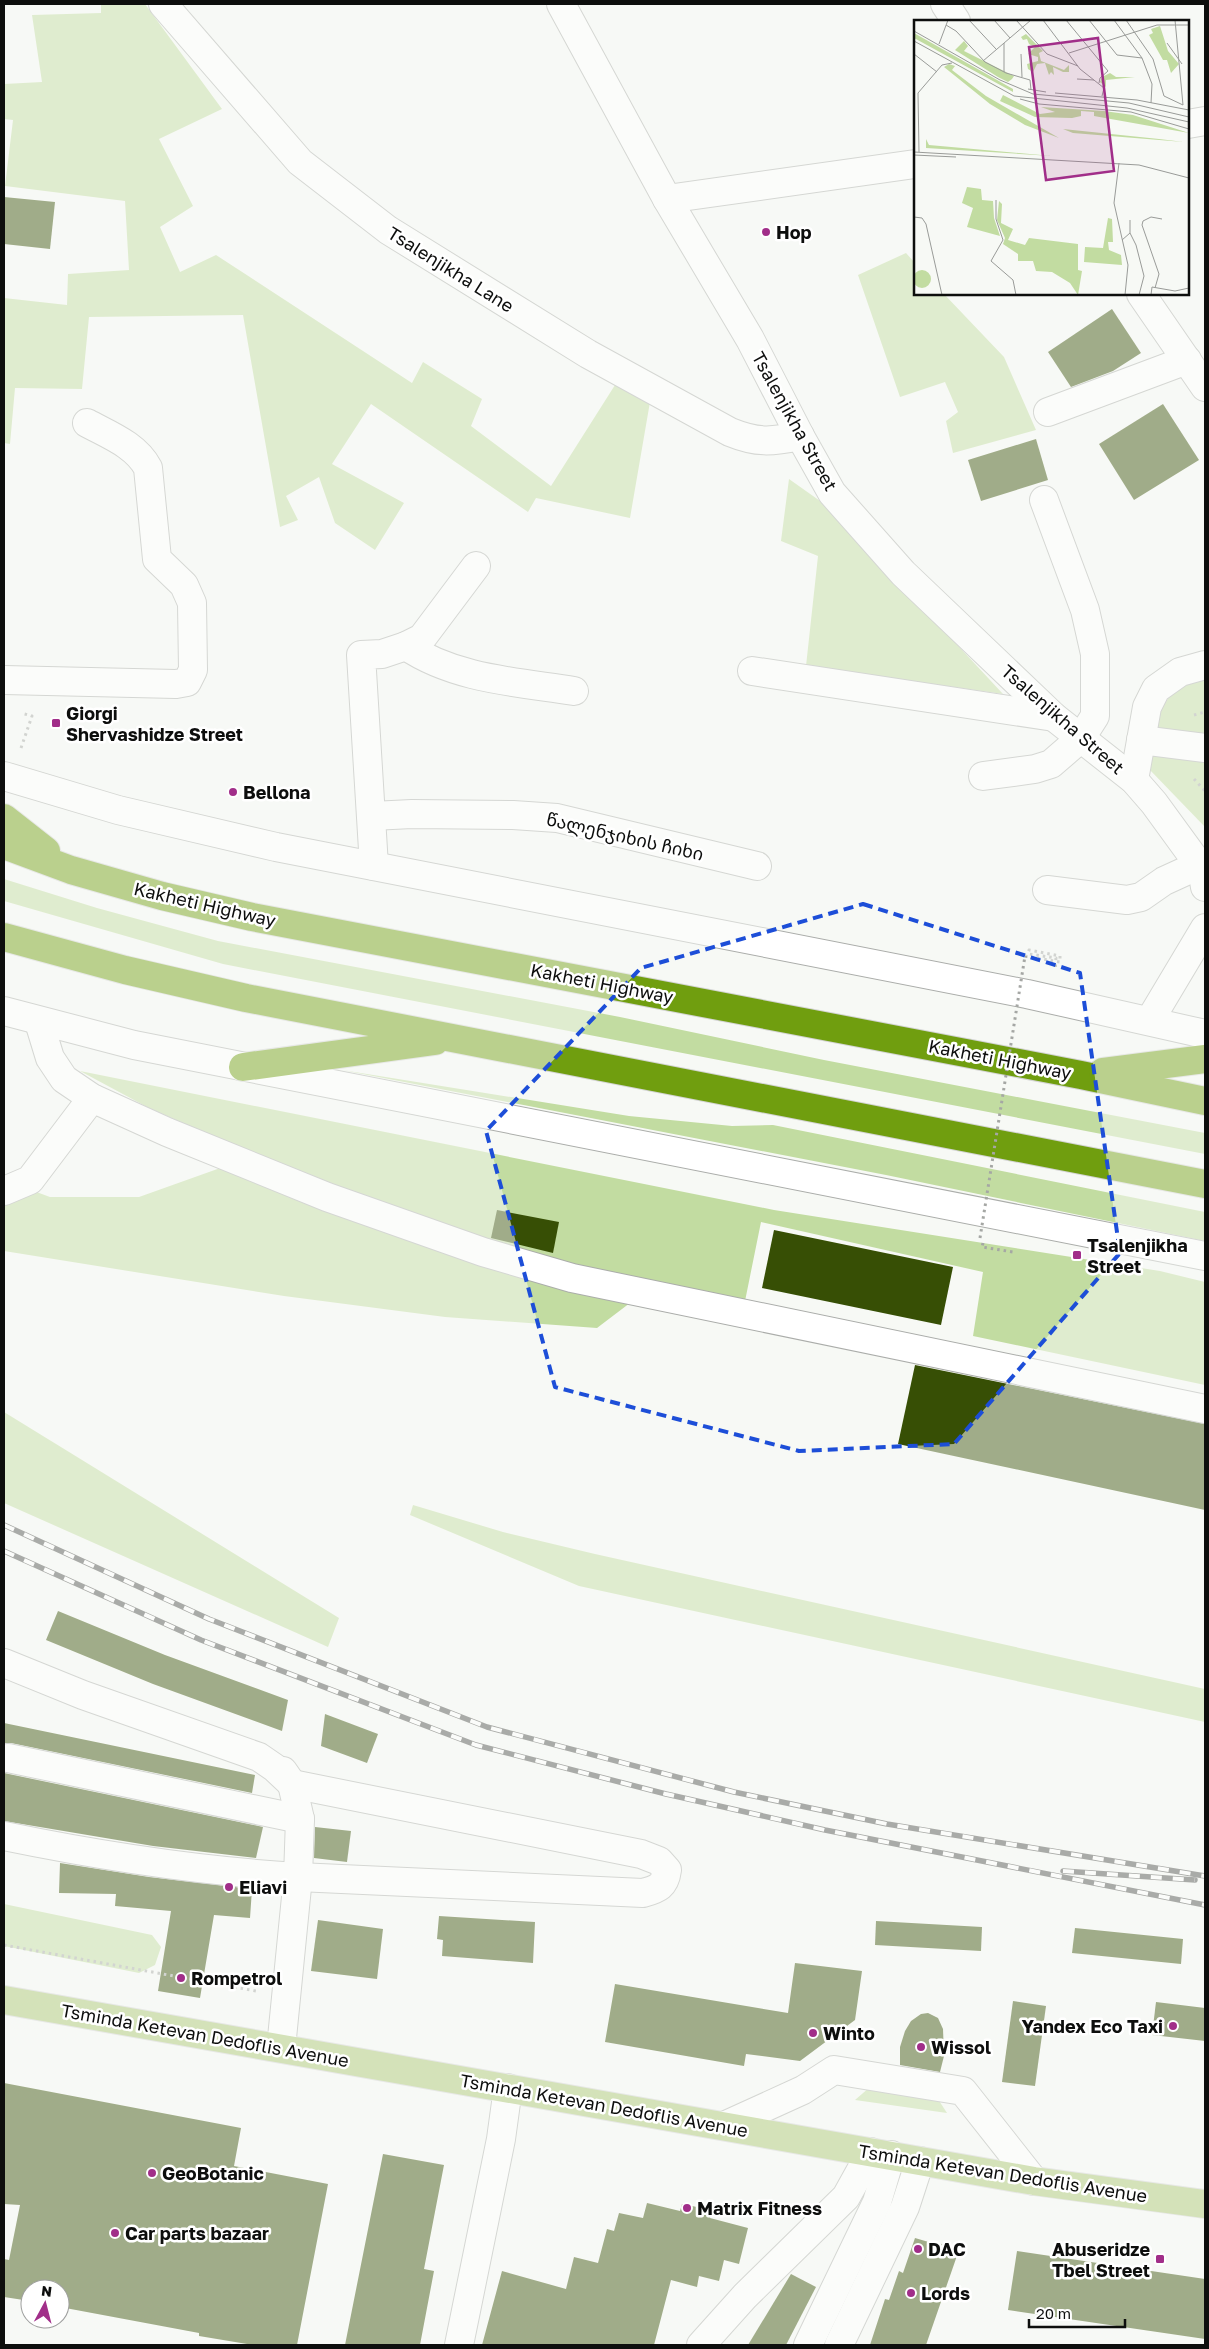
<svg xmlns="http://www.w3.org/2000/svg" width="1209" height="2349" viewBox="0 0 1209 2349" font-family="'Golos Text','Noto Sans Georgian',sans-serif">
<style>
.green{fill:#c2dca1}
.building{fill:#374f05}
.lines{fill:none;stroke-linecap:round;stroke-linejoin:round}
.minor-casing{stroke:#abadaa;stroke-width:30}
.major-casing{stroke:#d3d4d3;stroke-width:30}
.highway-casing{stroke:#d3d4d3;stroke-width:30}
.path{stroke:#a5a7a4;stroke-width:3;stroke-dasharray:2.5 4;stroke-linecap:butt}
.minor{stroke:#fff;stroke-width:28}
.major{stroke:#a9c56f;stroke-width:28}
.highway{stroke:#709e0f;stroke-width:28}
.rail-casing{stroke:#4b4c4a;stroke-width:5.5}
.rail{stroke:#fff;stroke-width:4;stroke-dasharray:11;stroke-linecap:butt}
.path-bridge{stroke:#a5a7a4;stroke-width:3;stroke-dasharray:2.5 4;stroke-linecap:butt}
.marked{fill:none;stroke:#1d4ed8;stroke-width:4;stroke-dasharray:10 6;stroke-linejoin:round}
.poi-dot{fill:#a12e89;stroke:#fff;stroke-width:2}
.labels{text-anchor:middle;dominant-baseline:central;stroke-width:5;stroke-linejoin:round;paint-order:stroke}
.poi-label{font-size:18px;font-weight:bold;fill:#0d0e0d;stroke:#fff;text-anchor:start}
.street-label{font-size:18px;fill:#0d0e0d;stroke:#fff}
.inset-road{fill:none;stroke:#999b98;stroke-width:1}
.view{fill:#a12e89;fill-opacity:0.15;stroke:#a12e89;stroke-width:2.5}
.inset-edge{fill:none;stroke:#0d0e0d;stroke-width:2.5}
</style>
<rect width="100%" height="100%" fill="#f7f9f5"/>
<!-- green -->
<g class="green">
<path d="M 101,4 L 145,4 L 222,109 L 159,139 L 193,206 L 160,227 L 180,272 L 216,255 L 412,383 L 423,362 L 482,399 L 471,426 L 551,486 L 615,385 L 650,402 L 630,518 L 536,498 L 528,512 L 371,404 L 332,464 L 404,503 L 375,550 L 335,523 L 319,477 L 286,496 L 298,520 L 280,527 L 243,315 L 89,317 L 82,389 L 15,388 L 10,444 L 4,443 L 4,298 L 67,305 L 68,274 L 129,270 L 125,201 L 5,186 L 13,120 L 4,119 L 4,84 L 42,82 L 32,15 L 101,13 Z"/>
<path d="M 906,253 L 915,263 L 915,294 L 944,294 L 1004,357 L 1036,430 L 953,453 L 946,421 L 958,412 L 945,382 L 900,397 L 858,275 Z"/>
<path d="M 789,479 L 830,508 L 1003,694 L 806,666 L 818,556 L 781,541 Z"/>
<path d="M 1205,678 L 1205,827 L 1149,769 L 1152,725 L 1170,695 L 1192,682 Z"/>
<path d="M 4,879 L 97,908 L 218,941 L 620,1017 L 824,1060 L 1205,1133 L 1205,1154 L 223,964 L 4,901 Z"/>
<path d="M 342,1070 L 629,1116 L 732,1126 L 773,1125 L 1205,1212 L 1205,1241 L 886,1175 Z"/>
<path d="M 80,1071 L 774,1210 L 1160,1271 L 1205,1282 L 1205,1385 L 973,1336 L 983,1272 L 761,1222 L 743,1311 L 647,1290 L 597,1328 L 445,1317 L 284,1296 L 4,1251 L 4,1180 L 50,1197 L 139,1197 L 223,1167 L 306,1203 L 311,1180 L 147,1107 Z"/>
<path d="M 4,1412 L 339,1618 L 328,1647 L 4,1503 Z"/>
<path d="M 413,1505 L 503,1532 L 595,1554 L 1205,1689 L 1205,1722 L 579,1586 L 410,1515 Z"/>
<path d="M 4,1904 L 152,1935 L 161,1947 L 155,1965 L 139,1973 L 4,1946 Z"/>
<path d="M 870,2087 L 936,2096 L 947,2113 L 855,2100 Z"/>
</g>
<!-- building -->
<g class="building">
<path d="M 4,197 L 55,202 L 50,249 L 4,244 Z"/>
<path d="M 1112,309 L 1141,353 L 1113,371 L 1071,387 L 1048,352 Z"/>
<path d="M 1163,404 L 1199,460 L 1134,500 L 1099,444 Z"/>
<path d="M 1036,439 L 1048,480 L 981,501 L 968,460 Z"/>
<path d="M 497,1210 L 559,1222 L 553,1253 L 491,1238 Z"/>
<path d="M 774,1230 L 953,1267 L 941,1325 L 762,1288 Z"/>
<path d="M 915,1365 L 1205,1424 L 1205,1510 L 898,1444 Z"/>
<path d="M 58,1611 L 165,1655 L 288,1700 L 282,1731 L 153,1684 L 46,1640 Z"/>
<path d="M 325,1714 L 378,1734 L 367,1763 L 321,1746 Z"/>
<path d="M 4,1723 L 255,1775 L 252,1793 L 11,1743 L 4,1743 Z"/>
<path d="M 4,1773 L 263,1827 L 256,1858 L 153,1846 L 4,1821 Z"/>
<path d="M 315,1827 L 351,1831 L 347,1862 L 314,1858 Z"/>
<path d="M 60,1863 L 149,1877 L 252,1889 L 250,1918 L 214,1915 L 200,1998 L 158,1991 L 171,1911 L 115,1906 L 116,1894 L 59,1893 Z"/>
<path d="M 439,1916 L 535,1922 L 533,1963 L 442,1956 L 443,1940 L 437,1939 Z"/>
<path d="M 318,1920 L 383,1929 L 377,1979 L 311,1971 Z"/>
<path d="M 876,1921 L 982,1927 L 981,1951 L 875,1945 Z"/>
<path d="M 1075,1928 L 1183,1939 L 1181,1964 L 1072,1953 Z"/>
<path d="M 795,1963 L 862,1971 L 855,2020 L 800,2061 L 746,2054 L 744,2066 L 605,2042 L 615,1984 L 788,2013 Z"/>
<path d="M 1013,2001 L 1046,2006 L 1035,2086 L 1002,2082 Z"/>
<path d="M 1156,2002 L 1205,2008 L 1205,2041 L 1152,2035 Z"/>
<path d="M 928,2013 L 938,2018 L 943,2029 L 944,2056 L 940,2072 L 900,2065 L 900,2047 L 905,2031 L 911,2021 L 921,2014 Z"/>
<path d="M 4,2083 L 241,2128 L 234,2166 L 328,2184 L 297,2345 L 253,2345 L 199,2336 L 199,2333 L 60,2307 L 60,2289 L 30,2289 L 30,2301 L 4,2297 L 4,2259 L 9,2260 L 20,2205 L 4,2204 Z"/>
<path d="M 383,2154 L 444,2165 L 424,2269 L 434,2271 L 420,2345 L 345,2345 Z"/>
<path d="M 647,2203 L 680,2211 L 682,2204 L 712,2210 L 710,2218 L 748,2228 L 739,2264 L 724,2260 L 719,2281 L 699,2276 L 697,2287 L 671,2280 L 654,2345 L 482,2345 L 502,2271 L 566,2289 L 574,2257 L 598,2263 L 607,2229 L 614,2231 L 619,2213 L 643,2218 Z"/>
<path d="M 915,2238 L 932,2243 L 933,2241 L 959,2250 L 926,2345 L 870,2345 L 885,2299 L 889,2300 L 899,2271 L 903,2273 Z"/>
<path d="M 1017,2251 L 1205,2279 L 1205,2339 L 1008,2310 Z"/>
<path d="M 791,2274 L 816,2287 L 786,2345 L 748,2345 Z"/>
</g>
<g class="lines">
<defs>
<g id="minor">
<path d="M 163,4 L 300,162 L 388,230 L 588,354 L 730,432 C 757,443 771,442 800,436"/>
<path d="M 561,4 L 667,199 L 750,339 L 800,436 L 832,493 L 903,573 L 1054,717 L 1134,780 L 1154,803 L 1202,869 L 1205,887"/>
<path d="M 945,4 L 956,21"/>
<path d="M 1188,124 L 1205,121"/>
<path d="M 667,199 L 915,164"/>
<path d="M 1141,294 L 1205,387"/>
<path d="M 1048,412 L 1187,360"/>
<path d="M 406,646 C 455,679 517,682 574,691"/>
<path d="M 752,671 L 1054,717"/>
<path d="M 4,680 L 176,684 L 187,682 L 193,670 L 192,603 L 184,585 L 157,559 L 148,468 C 136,445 109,435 87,423"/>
<path d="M 1141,740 L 1205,748"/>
<path d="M 4,776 L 118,810 L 276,847 L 1027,994 L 1205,1034"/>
<path d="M 983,776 L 1035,769 L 1051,764 L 1081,738 L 1095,716 L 1095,654 L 1085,610 L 1044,500"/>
<path d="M 1134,780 L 1147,707 L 1156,689 L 1180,672 L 1205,665"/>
<path d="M 372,816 L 412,814 L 513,815 L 557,818 L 757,866"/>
<path d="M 374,866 L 361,655 L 382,654 L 406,646 L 422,638 L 476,566"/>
<path d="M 1047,890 L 1127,900 L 1141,897 L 1164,881 L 1199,865"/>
<path d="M 4,1011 L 134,1045 L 1205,1256"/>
<path d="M 1150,1020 L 1205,928"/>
<path d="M 39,1022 L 50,1058 L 64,1079 L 92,1098 L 167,1132 L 327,1197 L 483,1252 L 572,1278 L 1205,1409"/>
<path d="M 4,1191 L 30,1180 L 92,1098"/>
<path d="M 4,1663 L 83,1695 L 259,1757 L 275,1768 L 292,1784 L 641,1854 L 659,1861 L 667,1870 C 665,1886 658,1889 643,1893 L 298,1877 C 200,1871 101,1856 4,1836"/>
<path d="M 8,1758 L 300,1819"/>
<path d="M 281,2048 L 298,1877 L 300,1819 L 292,1784 L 283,1771"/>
<path d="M 724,2126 L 803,2090 L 834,2070 L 963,2091 L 1034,2181"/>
<path d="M 459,2345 L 501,2139 L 508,2088"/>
<path d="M 701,2345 L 745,2296 L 846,2197 L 871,2152"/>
<path d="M 808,2345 L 877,2202 L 891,2155"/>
<path d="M 839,2345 L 905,2207 L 920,2161"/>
</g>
<path id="major" d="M 4,2000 L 1034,2181 L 1205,2204"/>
<g id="highway">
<path d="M 4,818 L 46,851"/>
<path d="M 4,845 L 71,870 L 162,896 L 252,917 L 1081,1075 L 1205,1101"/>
<path d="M 4,937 L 125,970 L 246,998 L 1205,1184"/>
<path d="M 243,1067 L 435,1041"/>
<path d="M 1103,1072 L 1205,1059"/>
</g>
</defs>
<!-- minor casing -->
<use href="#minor" class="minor-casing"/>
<!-- major casing -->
<use href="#major" class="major-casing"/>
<!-- highway casing -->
<use href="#highway" class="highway-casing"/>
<!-- path -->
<g class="path">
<path d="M 1194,715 L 1205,712"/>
<path d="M 21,748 L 32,716 L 21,713"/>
<path d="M 1194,779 L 1205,791"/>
<path d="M 1025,956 L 1060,962 L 1060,956 L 1029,950 L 1029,954 L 1056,958 L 1055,969"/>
<path d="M 983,1243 L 982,1247 L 1013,1252"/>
<path d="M 4,1945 L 256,1991"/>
</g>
<!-- minor -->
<use href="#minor" class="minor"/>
<!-- major -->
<use href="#major" class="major"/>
<!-- highway -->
<use href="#highway" class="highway"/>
<defs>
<g id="rail">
<path d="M 4,1525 L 209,1619 L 487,1727 L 734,1792 L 887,1824 L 1205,1876"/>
<path d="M 4,1551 L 201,1640 L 476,1745 L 666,1794 L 825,1830 L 1205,1905"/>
<path d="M 1063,1871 L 1195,1880"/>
</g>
</defs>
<!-- rail casing -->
<use href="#rail" class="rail-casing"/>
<!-- rail -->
<use href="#rail" class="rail"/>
<!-- path-bridge -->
<path class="path-bridge" d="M 980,1238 L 1025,956"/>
</g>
<!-- marked area -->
<path d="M0 0H1209V2349H0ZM 863,904 L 1080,973 L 1120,1253 L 954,1444 L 799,1451 L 555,1387 L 486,1131 L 641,968 Z" fill="#f7f9f5" fill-opacity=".55" fill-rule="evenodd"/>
<path class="marked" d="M 863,904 L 1080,973 L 1120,1253 L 954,1444 L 799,1451 L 555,1387 L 486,1131 L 641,968 Z"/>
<!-- markers -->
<g class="poi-dot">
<circle cx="766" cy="232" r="5"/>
<rect x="51" y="718" width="10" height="10" rx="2.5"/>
<circle cx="233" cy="792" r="5"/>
<rect x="1072" y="1250" width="10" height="10" rx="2.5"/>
<circle cx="229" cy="1887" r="5"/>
<circle cx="181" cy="1978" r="5"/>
<circle cx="1173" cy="2026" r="5"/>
<circle cx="813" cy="2033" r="5"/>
<circle cx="921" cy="2047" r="5"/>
<circle cx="152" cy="2173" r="5"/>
<circle cx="687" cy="2208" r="5"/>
<circle cx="115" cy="2233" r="5"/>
<circle cx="918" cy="2249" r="5"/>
<rect x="1155" y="2254" width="10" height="10" rx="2.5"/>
<circle cx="911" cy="2293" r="5"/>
</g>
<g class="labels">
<!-- poi labels -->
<g class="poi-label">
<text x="776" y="232">Нор</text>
<text x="66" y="713">Giorgi<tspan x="66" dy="21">Shervashidze Street</tspan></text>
<text x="243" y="792">Bellona</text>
<text x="1087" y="1245">Tsalenjikha<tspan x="1087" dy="21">Street</tspan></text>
<text x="239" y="1887">Eliavi</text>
<text x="191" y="1978">Rompetrol</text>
<text x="1163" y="2026" text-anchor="end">Yandex Eco Taxi</text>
<text x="823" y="2033">Winto</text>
<text x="931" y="2047">Wissol</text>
<text x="162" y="2173">GeoBotanic</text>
<text x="697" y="2208">Matrix Fitness</text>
<text x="125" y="2233">Car parts bazaar</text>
<text x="928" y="2249">DAC</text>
<text x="1150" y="2249" text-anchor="end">Abuseridze<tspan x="1150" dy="21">Tbel Street</tspan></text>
<text x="921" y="2293">Lords</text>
</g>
<!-- street labels -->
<g class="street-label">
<text transform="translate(451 269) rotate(32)">Tsalenjikha Lane</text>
<text transform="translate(795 421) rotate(61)">Tsalenjikha Street</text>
<text transform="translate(1063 719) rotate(41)">Tsalenjikha Street</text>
<text transform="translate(625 836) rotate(13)">წალენჯიხის ჩიხი</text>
<text transform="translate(205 904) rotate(13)">Kakheti Highway</text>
<text transform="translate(602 983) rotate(11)">Kakheti Highway</text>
<text transform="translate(1000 1059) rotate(11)">Kakheti Highway</text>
<text transform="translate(205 2035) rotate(10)">Tsminda Ketevan Dedoflis Avenue</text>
<text transform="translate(604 2105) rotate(10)">Tsminda Ketevan Dedoflis Avenue</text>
<text transform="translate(1003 2173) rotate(9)">Tsminda Ketevan Dedoflis Avenue</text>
</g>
</g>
<!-- overview -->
<g transform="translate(914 20)">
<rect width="275" height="275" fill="#f7f9f5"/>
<path d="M 246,6 L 254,31 L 265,44 L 257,53 L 253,40 L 249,40 L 235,15 L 239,13 L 237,9 ZM 0,13 L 99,69 L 99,72 L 0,18 ZM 112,14 L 129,31 L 125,33 L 127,41 L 150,50 L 155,45 L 155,52 L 149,52 L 139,47 L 140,55 L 137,52 L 135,55 L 131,43 L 123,44 L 119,52 L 114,49 L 113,44 L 124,41 L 124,37 L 114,34 L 121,27 L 115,24 L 113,19 L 109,20 L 107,17 ZM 50,21 L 54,26 L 50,31 L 100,56 L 98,59 L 94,62 L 84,57 L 41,30 ZM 35,44 L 41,46 L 38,50 L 72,76 L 145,118 L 111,105 L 76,84 L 30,47 ZM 196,53 L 202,57 L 221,57 L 192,60 L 192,67 L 186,62 L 188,57 ZM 89,75 L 126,94 L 141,92 L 127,87 L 190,91 L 219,95 L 275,113 L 180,96 L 180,92 L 167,91 L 167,96 L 158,98 L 121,97 L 86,81 ZM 149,109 L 245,119 L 270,122 L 159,113 ZM 12,119 L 15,125 L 138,136 L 12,128 ZM 53,167 L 67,169 L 68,180 L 79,181 L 80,198 L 86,216 L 53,207 L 59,188 L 48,183 ZM 85,181 L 88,184 L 87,203 L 99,209 L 94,220 L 111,225 L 115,218 L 164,224 L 164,250 L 168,251 L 164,275 L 156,263 L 138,252 L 122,251 L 119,241 L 104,241 L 104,234 L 89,224 L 91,218 L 83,200 ZM 194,198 L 198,199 L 199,222 L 194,222 L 195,230 L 207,235 L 208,245 L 170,242 L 171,227 L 189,228 ZM-1 259a9 9 0 1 1 18 0a9 9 0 1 1-18 0Z" fill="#c2dca1"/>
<path class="inset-road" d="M 55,0 L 82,29M 80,0 L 96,18M 102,0 L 133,34 L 164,46M 129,0 L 166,49 L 190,68 L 188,76M 152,0 L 194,51 L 186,58 L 185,63M 175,0 L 203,35 L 228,38M 200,0 L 228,38 L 238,64 L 237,83M 212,0 L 239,39 L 250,76 L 269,85M 261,0 L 269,85M 32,5 L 42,11 L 71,42 L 92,53 L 116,60 L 117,70M 0,11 L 86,60 L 119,74 L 215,83 L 275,97M 0,21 L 100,76 L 213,88 L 275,102M 253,23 L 268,44M 25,24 L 34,0M 155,33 L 243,5 L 275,5M 0,34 L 23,52M 107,34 L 108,57M 69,41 L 117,0M 90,52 L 90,23M 163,59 L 180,60M 114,69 L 132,72M 141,73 L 223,80 L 275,90M 106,79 L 125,84 L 217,92 L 275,109M 0,132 L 225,145 L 275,158M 5,132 L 4,73 L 28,45 L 38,43M 0,135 L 42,137M 205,143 L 200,183 L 214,245 L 211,275M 82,180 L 82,199 L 89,220 L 77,241 L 99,260 L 102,275M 0,197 L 8,198 L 12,204 L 28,275M 216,213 L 222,225 L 230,256 L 225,275M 208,220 L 216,213 L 216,200M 241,268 L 245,254 L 228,205 L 229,201 L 237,197 L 248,199M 237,275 L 238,267 L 261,271 L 275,268"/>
<path class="view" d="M 184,18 L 200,151 L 132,160 L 115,27 Z"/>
<rect width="275" height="275" class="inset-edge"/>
</g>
<!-- border -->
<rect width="1209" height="2349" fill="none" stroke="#0d0e0d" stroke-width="10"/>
<!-- north arrow -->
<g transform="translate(45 2304) rotate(7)"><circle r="24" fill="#ffffff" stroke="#9e9f9e"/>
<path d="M0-4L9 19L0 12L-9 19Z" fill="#a12e89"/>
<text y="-8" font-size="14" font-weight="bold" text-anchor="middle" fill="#0d0e0d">N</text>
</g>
<!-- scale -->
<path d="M1029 2319v8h96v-8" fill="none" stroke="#0d0e0d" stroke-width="2.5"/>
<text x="1036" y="2319" font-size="15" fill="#0d0e0d" stroke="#ffffff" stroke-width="4" paint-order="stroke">20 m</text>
</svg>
